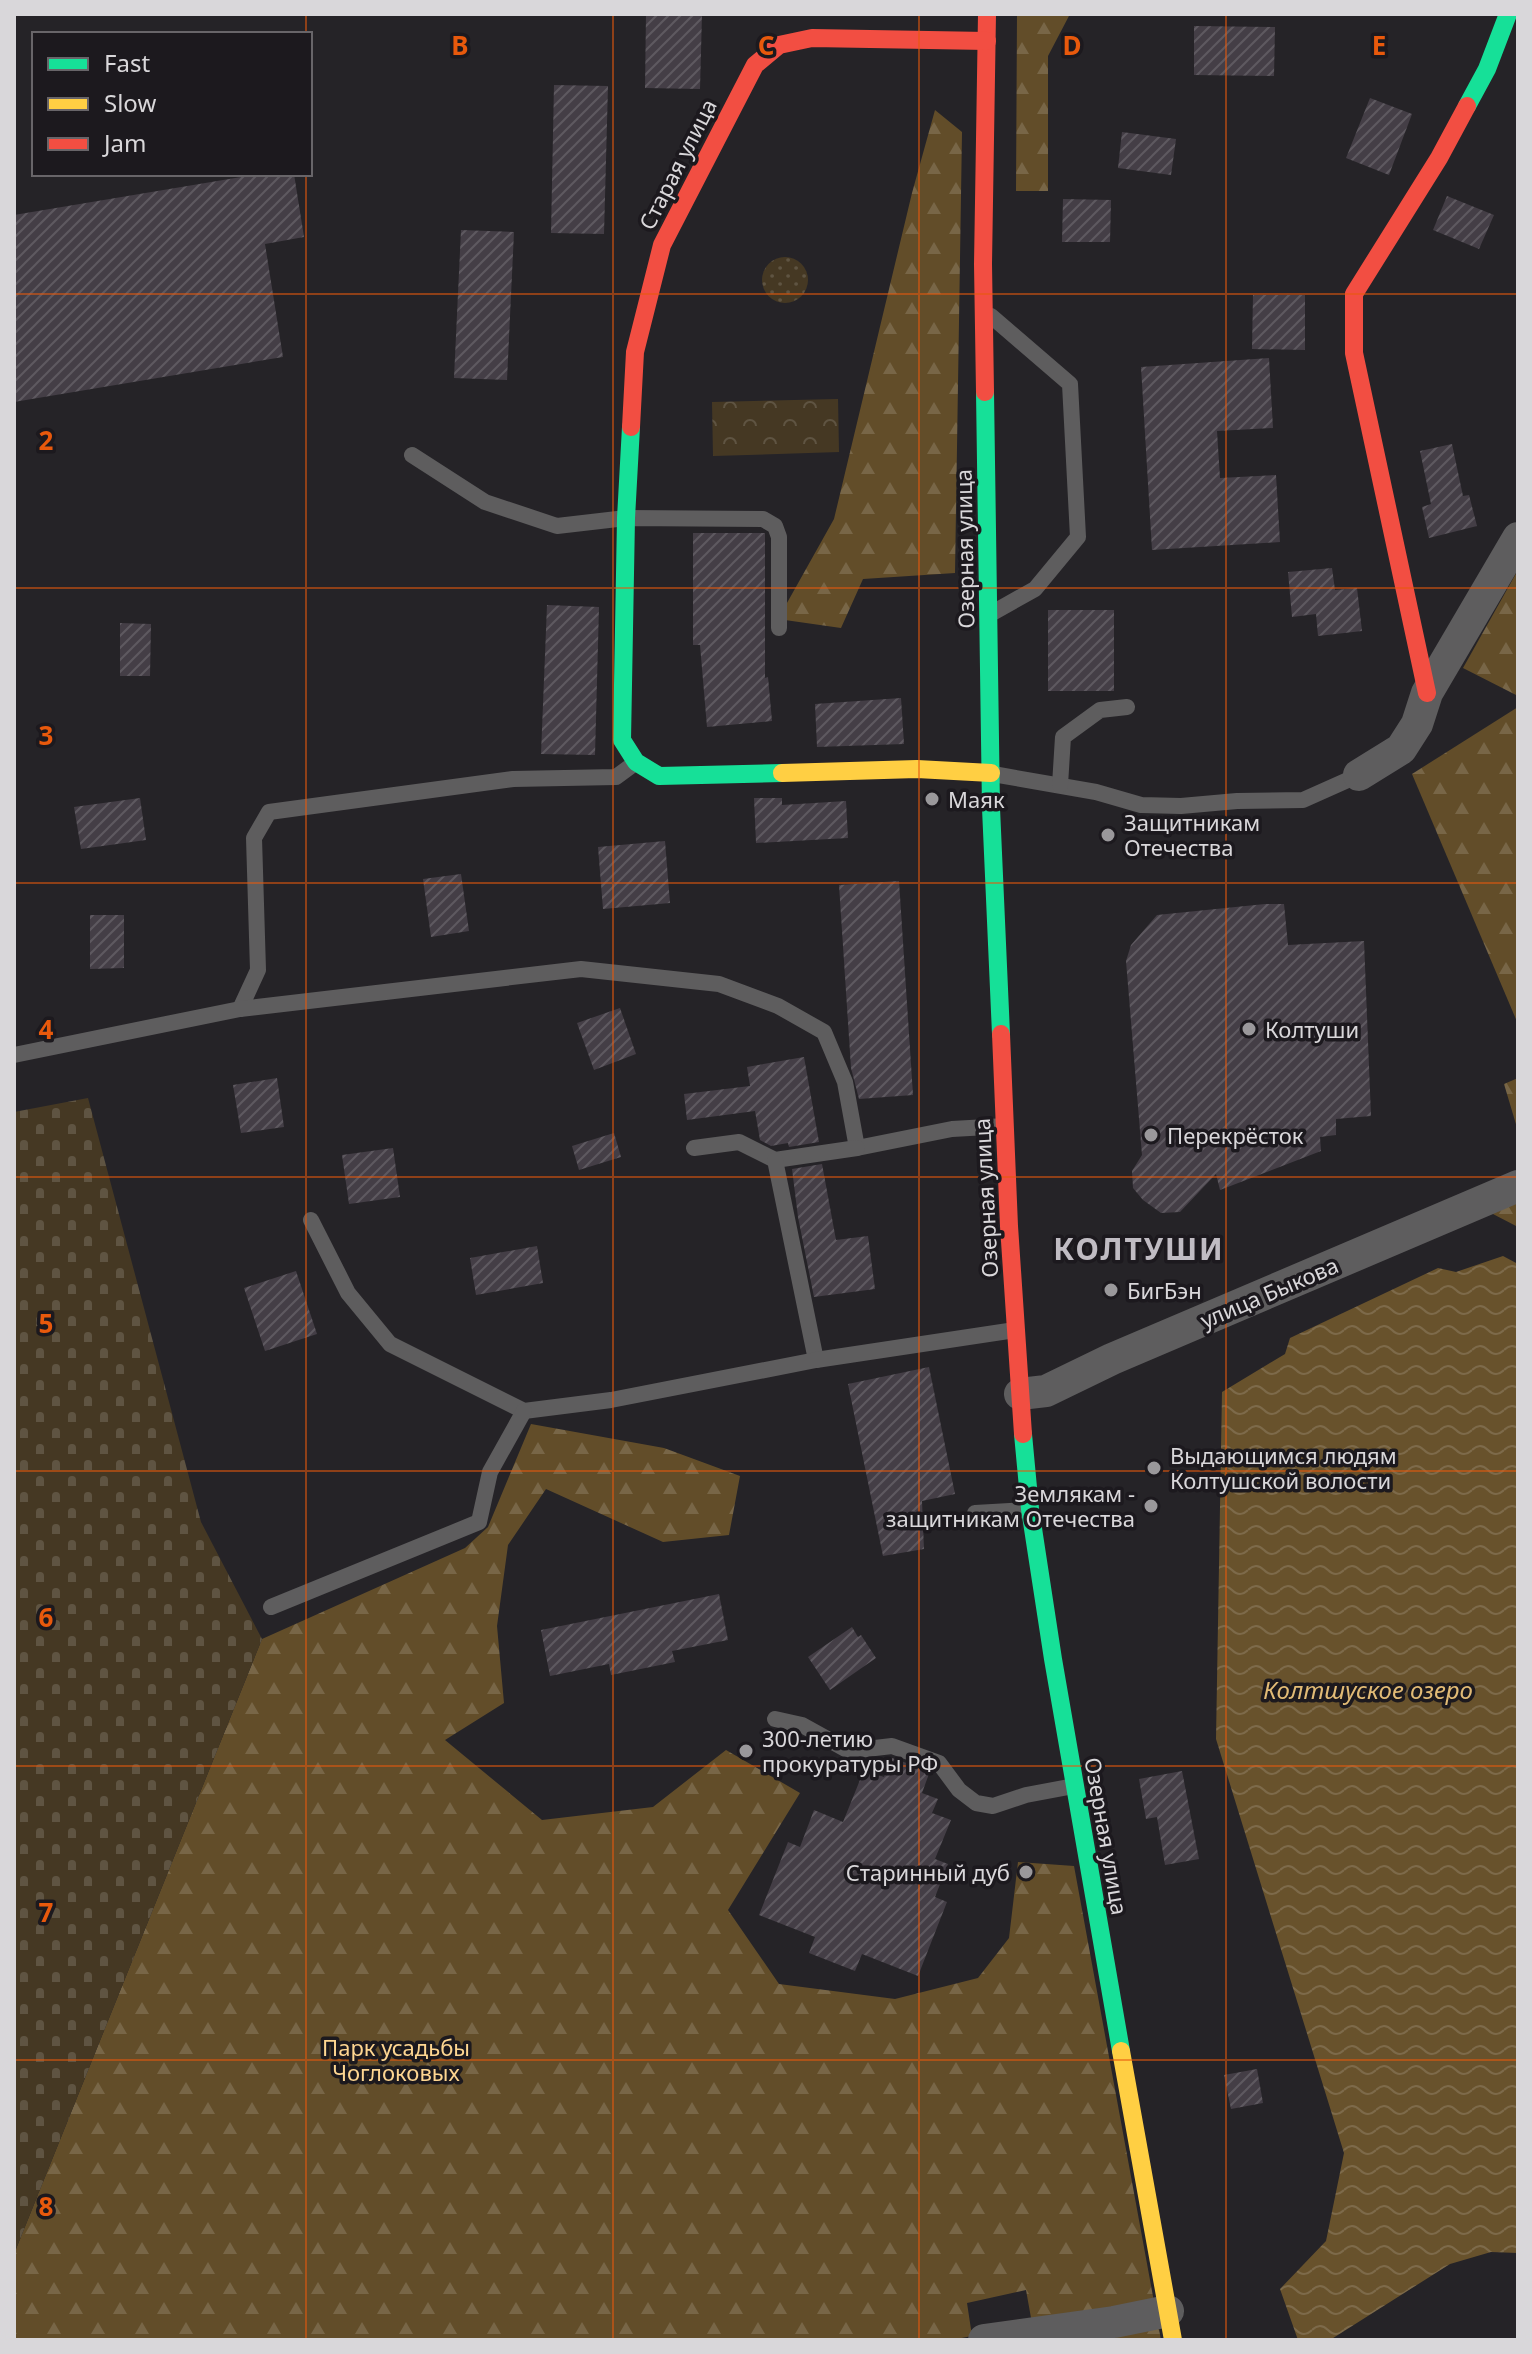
<svg xmlns="http://www.w3.org/2000/svg" width="1532" height="2354" viewBox="0 0 1532 2354" font-family="'Noto Sans',sans-serif">
<style>
.grass{fill:url(#grass-dots)}
.forest{fill:url(#forest-firs)}
.cemetery{fill:url(#cemetery-stones)}
.park{fill:url(#park-crowns)}
.water{fill:url(#water-waves)}
.building{fill:url(#building-hatch)}
.lines{fill:none;stroke-linecap:round;stroke-linejoin:round}
.lane{stroke:#5e5d5e;stroke-width:16}
.street{stroke:#5e5d5e;stroke-width:32}
.fast{stroke:#16e098;stroke-width:18}
.slow{stroke:#ffcf43;stroke-width:18}
.jam{stroke:#f24e42;stroke-width:18}
.grid{fill:none;stroke:#e8590c;stroke-width:2;stroke-opacity:0.55}
.poi-dot{fill:#9a989b;stroke:#1c191e;stroke-width:3}
.labels{text-anchor:middle;dominant-baseline:central;stroke-width:7;stroke-linejoin:round;paint-order:stroke}
.street-label{font-size:22px;fill:#d9d7da;stroke:#1c191e}
.poi-label{font-size:22px;fill:#d9d7da;stroke:#1c191e;text-anchor:start}
.park-label{font-size:22px;fill:#fed691;stroke:#1c191e}
.water-label{font-size:24px;font-style:italic;fill:#e2bb76;stroke:#1c191e}
.district-label{font-size:30px;font-weight:bold;letter-spacing:2px;fill:#c0bcc3;stroke:#1c191e}
.grid-label{font-size:26px;text-anchor:middle;font-weight:bold;fill:#e8590c;stroke:#1c191e;stroke-width:7;stroke-linejoin:round;paint-order:stroke}
</style>
<defs>
<pattern id="grass-dots" width="8" height="8" patternUnits="userSpaceOnUse" patternTransform="scale(2)"><rect width="8" height="8" fill="#453823"/><path d="M2 2h.1M6 6h.1" fill="none" stroke="#5f5442" stroke-width="1.8" stroke-linecap="round"/></pattern>
<pattern id="forest-firs" width="22" height="20" patternUnits="userSpaceOnUse" patternTransform="scale(2)"><rect width="22" height="20" fill="#624d29"/><path d="M5 1l3.5 6h-7zM16 11l3.5 6h-7z" fill="#786647"/></pattern>
<pattern id="cemetery-stones" width="16" height="16" patternUnits="userSpaceOnUse" patternTransform="scale(2)"><rect width="16" height="16" fill="#453823"/><path d="M2 7V4a2 2 0 0 1 4 0v3zM10 15v-3a2 2 0 0 1 4 0v3z" fill="#5f5442"/></pattern>
<pattern id="park-crowns" width="20" height="18" patternUnits="userSpaceOnUse" patternTransform="scale(2)"><rect width="20" height="18" fill="#453823"/><path d="M2 6a3 3 0 1 1 6 0M12 15a3 3 0 1 1 6 0" fill="none" stroke="#5f5442"/></pattern>
<pattern id="water-waves" width="16" height="10" patternUnits="userSpaceOnUse" patternTransform="scale(2)"><rect width="16" height="10" fill="#68522c"/><path d="M0 5q4-4 8 0t8 0" fill="none" stroke="#7d6a4a"/></pattern>
<pattern id="building-hatch" width="6" height="6" patternUnits="userSpaceOnUse" patternTransform="scale(2)"><rect width="6" height="6" fill="#443e46"/><path d="M-1 1l2-2M0 6l6-6M5 7l2-2" fill="none" stroke="#5e5960"/></pattern>
</defs>
<rect width="100%" height="100%" fill="#252327"/>
<!-- grass -->
<circle class="grass" cx="785" cy="280" r="23"/>
<!-- forest -->
<g class="forest">
<path d="M 1017,14 L 1070,14 L 1048,56 L 1048,191 L 1016,191 Z"/>
<path d="M 935,110 L 962,132 L 955,573 L 863,579 L 841,628 L 778,619 L 834,519 L 912,193 Z"/>
<path d="M 1518,570 L 1518,696 L 1463,668 Z"/>
<path d="M 1518,707 L 1518,1024 L 1412,774 Z"/>
<path d="M 1518,1078 L 1518,1131 L 1504,1084 Z"/>
<path d="M 1518,1203 L 1518,1227 L 1491,1213 Z"/>
<path d="M 531,1424 L 664,1448 L 740,1476 L 729,1535 L 663,1542 L 546,1489 L 508,1545 L 497,1626 L 504,1703 L 445,1740 L 542,1820 L 653,1807 L 726,1750 L 800,1793 L 728,1910 L 779,1984 L 895,1999 L 978,1978 L 1009,1938 L 1018,1862 L 1074,1866 L 1161,2340 L 1035,2340 L 1026,2290 L 967,2303 L 972,2336 L 951,2340 L 14,2340 L 14,2254 L 262,1639 L 465,1548 L 488,1527 Z"/>
</g>
<!-- cemetery -->
<path class="cemetery" d="M 88,1098 L 201,1522 L 262,1639 L 14,2254 L 14,1112 Z"/>
<!-- park -->
<path class="park" d="M 838,399 L 839,452 L 713,456 L 712,402 Z"/>
<!-- water -->
<path class="water" d="M 1503,1256 L 1518,1264 L 1518,2253 L 1491,2252 L 1450,2264 L 1330,2340 L 1298,2340 L 1280,2289 L 1326,2241 L 1344,2153 L 1216,1739 L 1222,1392 L 1285,1354 L 1290,1338 L 1438,1268 L 1456,1272 Z"/>
<!-- building -->
<g class="building">
<path d="M 646,14 L 702,14 L 700,89 L 645,88 Z"/>
<path d="M 1194,26 L 1275,27 L 1274,76 L 1194,75 Z"/>
<path d="M 554,85 L 608,86 L 604,234 L 551,233 Z"/>
<path d="M 1370,98 L 1412,114 L 1389,175 L 1346,158 Z"/>
<path d="M 1122,132 L 1176,139 L 1171,175 L 1118,168 Z"/>
<path d="M 259,174 L 294,174 L 304,237 L 265,244 L 283,357 L 14,402 L 14,215 Z"/>
<path d="M 1447,196 L 1494,215 L 1479,249 L 1433,230 Z"/>
<path d="M 1063,199 L 1111,200 L 1110,242 L 1062,242 Z"/>
<path d="M 461,230 L 514,232 L 507,380 L 454,378 Z"/>
<path d="M 1253,295 L 1305,295 L 1305,350 L 1252,349 Z"/>
<path d="M 1269,358 L 1273,428 L 1217,431 L 1220,478 L 1276,475 L 1280,542 L 1152,550 L 1141,367 Z"/>
<path d="M 1452,444 L 1463,496 L 1469,495 L 1477,526 L 1429,538 L 1422,507 L 1431,504 L 1420,451 Z"/>
<path d="M 693,533 L 765,533 L 765,678 L 768,677 L 772,721 L 707,727 L 700,645 L 693,645 Z"/>
<path d="M 1332,568 L 1335,590 L 1357,588 L 1362,631 L 1318,636 L 1316,614 L 1292,617 L 1288,572 Z"/>
<path d="M 547,605 L 599,607 L 595,755 L 541,754 Z"/>
<rect x="1048" y="610" width="66" height="81"/>
<path d="M 120,623 L 151,624 L 150,676 L 120,676 Z"/>
<path d="M 901,698 L 904,744 L 817,747 L 815,704 Z"/>
<path d="M 140,798 L 146,840 L 81,849 L 74,807 Z"/>
<path d="M 754,798 L 782,798 L 782,805 L 846,801 L 848,838 L 756,843 Z"/>
<path d="M 665,841 L 670,903 L 603,909 L 598,847 Z"/>
<path d="M 461,874 L 469,931 L 431,937 L 423,879 Z"/>
<path d="M 899,881 L 913,1095 L 859,1099 L 851,1068 L 839,885 Z"/>
<path d="M 1265,904 L 1284,904 L 1288,945 L 1364,941 L 1371,1116 L 1336,1119 L 1336,1135 L 1320,1137 L 1321,1151 L 1220,1190 L 1216,1174 L 1180,1212 L 1161,1213 L 1143,1200 L 1133,1188 L 1132,1171 L 1142,1155 L 1126,961 L 1131,945 L 1157,915 Z"/>
<path d="M 90,915 L 124,915 L 124,968 L 90,969 Z"/>
<path d="M 620,1008 L 636,1054 L 594,1070 L 577,1023 Z"/>
<path d="M 804,1057 L 819,1142 L 789,1147 L 788,1143 L 771,1146 L 760,1140 L 755,1111 L 687,1120 L 684,1094 L 750,1086 L 747,1067 Z"/>
<path d="M 277,1078 L 284,1127 L 241,1133 L 233,1085 Z"/>
<path d="M 614,1133 L 621,1157 L 579,1170 L 572,1146 Z"/>
<path d="M 393,1148 L 400,1197 L 349,1204 L 342,1155 Z"/>
<path d="M 822,1164 L 836,1240 L 868,1236 L 875,1289 L 814,1297 L 798,1217 L 792,1169 Z"/>
<path d="M 537,1246 L 543,1283 L 476,1295 L 470,1258 Z"/>
<path d="M 296,1271 L 317,1334 L 265,1351 L 244,1288 Z"/>
<path d="M 929,1367 L 955,1494 L 922,1501 L 924,1549 L 883,1556 L 848,1384 Z"/>
<path d="M 719,1594 L 728,1640 L 672,1651 L 675,1662 L 611,1675 L 609,1664 L 550,1676 L 541,1630 Z"/>
<path d="M 852,1627 L 858,1637 L 861,1635 L 876,1658 L 830,1690 L 808,1657 Z"/>
<path d="M 892,1758 L 930,1771 L 922,1793 L 938,1799 L 932,1813 L 951,1820 L 935,1859 L 948,1864 L 935,1897 L 947,1902 L 918,1976 L 862,1954 L 855,1971 L 809,1953 L 815,1937 L 759,1915 L 788,1842 L 800,1847 L 814,1810 L 843,1822 L 864,1770 L 884,1777 Z"/>
<path d="M 1182,1771 L 1199,1859 L 1165,1865 L 1157,1817 L 1146,1819 L 1139,1779 Z"/>
<path d="M 1257,2069 L 1263,2103 L 1231,2109 L 1224,2075 Z"/>
</g>
<g class="lines">
<!-- lane -->
<g class="lane">
<path d="M 991,316 L 1070,384 L 1078,537 L 1035,589 L 994,612"/>
<path d="M 412,455 L 485,502 L 557,526 L 626,518 L 763,519 L 775,526 L 779,537 L 779,628"/>
<path d="M 993,774 L 1096,792 L 1141,805 L 1181,806 L 1237,801 L 1303,800 L 1359,775"/>
<path d="M 1060,785 L 1063,737 L 1100,710 L 1127,707"/>
<path d="M 240,1009 L 258,970 L 254,838 L 269,812 L 513,779 L 616,777 L 635,763"/>
<path d="M 14,1055 L 240,1009 L 581,969 L 719,984 L 778,1006 L 824,1032 L 845,1082 L 857,1148 L 952,1129 L 1005,1126"/>
<path d="M 694,1148 L 739,1142 L 775,1160 L 857,1148"/>
<path d="M 775,1160 L 816,1360"/>
<path d="M 311,1220 L 348,1293 L 390,1344 L 524,1411 L 611,1400 L 816,1360 L 1015,1330"/>
<path d="M 975,1513 L 1029,1510"/>
<path d="M 271,1607 L 479,1522 L 490,1472 L 524,1411"/>
<path d="M 775,1719 L 802,1725 L 849,1751 L 892,1746 L 939,1763 L 959,1790 L 976,1803 L 993,1806 L 1026,1795 L 1074,1786"/>
</g>
<!-- street -->
<g class="street">
<path d="M 1359,775 L 1401,749 L 1417,724 L 1427,693 L 1518,538"/>
<path d="M 1020,1394 L 1046,1391 L 1112,1359 L 1518,1186"/>
<path d="M 984,2340 L 1114,2322 L 1168,2311"/>
</g>
<!-- fast -->
<g class="fast">
<path d="M 1467,106 L 1487,69 L 1508,14"/>
<path d="M 985,392 L 991,808 L 1001,1034"/>
<path d="M 631,427 L 626,518 L 622,740 L 636,762 L 659,776 L 782,773"/>
<path d="M 1023,1434 L 1030,1509 L 1053,1659 L 1121,2051"/>
</g>
<!-- slow -->
<g class="slow">
<path d="M 782,773 L 917,769 L 991,773"/>
<path d="M 1121,2051 L 1173,2340"/>
</g>
<!-- jam -->
<g class="jam">
<path d="M 985,392 L 983,264 L 987,14"/>
<path d="M 631,427 L 635,352 L 662,245 L 755,65 L 779,45 L 812,38 L 987,41"/>
<path d="M 1427,693 L 1354,353 L 1354,294 L 1439,158 L 1467,106"/>
<path d="M 1001,1034 L 1009,1226 L 1023,1434"/>
</g>
</g>
<!-- grid -->
<path class="grid" d="M 306,14 L 306,34M 613,14 L 613,2340M 919,14 L 919,2340M 1226,14 L 1226,2340M 306,174 L 306,2340M 14,294 L 1518,294M 14,588 L 1518,588M 14,883 L 1518,883M 14,1177 L 1518,1177M 14,1471 L 1518,1471M 14,1766 L 1518,1766M 14,2060 L 1518,2060"/>
<!-- markers -->
<g class="poi-dot">
<circle cx="932" cy="799" r="8"/>
<circle cx="1108" cy="835" r="8"/>
<circle cx="1249" cy="1029" r="8"/>
<circle cx="1151" cy="1135" r="8"/>
<circle cx="1111" cy="1290" r="8"/>
<circle cx="1154" cy="1468" r="8"/>
<circle cx="1151" cy="1506" r="8"/>
<circle cx="746" cy="1751" r="8"/>
<circle cx="1026" cy="1872" r="8"/>
</g>
<g class="labels">
<!-- street labels -->
<g class="street-label">
<text transform="translate(677 164) rotate(-63)">Старая улица</text>
<text transform="translate(964 549) rotate(-91)">Озерная улица</text>
<text transform="translate(985 1198) rotate(-93)">Озерная улица</text>
<text transform="translate(1269 1292) rotate(-23)">улица Быкова</text>
<text transform="translate(1107 1836) rotate(80)">Озерная улица</text>
</g>
<!-- poi labels -->
<g class="poi-label">
<text x="948" y="799">Маяк</text>
<text x="1124" y="822">Защитникам<tspan x="1124" dy="25">Отечества</tspan></text>
<text x="1265" y="1029">Колтуши</text>
<text x="1167" y="1135">Перекрёсток</text>
<text x="1127" y="1290">БигБэн</text>
<text x="1170" y="1455">Выдающимся людям<tspan x="1170" dy="25">Колтушской волости</tspan></text>
<text x="1135" y="1493" text-anchor="end">Землякам -<tspan x="1135" dy="25">защитникам Отечества</tspan></text>
<text x="762" y="1738">300-летию<tspan x="762" dy="25">прокуратуры РФ</tspan></text>
<text x="1010" y="1872" text-anchor="end">Старинный дуб</text>
</g>
<!-- park labels -->
<g class="park-label">
<text x="396" y="2047">Парк усадьбы<tspan x="396" dy="25">Чоглоковых</tspan></text>
</g>
<!-- water labels -->
<g class="water-label">
<text x="1368" y="1689">Колтшуское озеро</text>
</g>
<!-- district labels -->
<g class="district-label">
<text x="1139" y="1248">КОЛТУШИ</text>
</g>
</g>
<g class="grid-label">
<text x="460" y="55">B</text>
<text x="766" y="55">C</text>
<text x="1072" y="55">D</text>
<text x="1379" y="55">E</text>
<text x="46" y="450">2</text>
<text x="46" y="745">3</text>
<text x="46" y="1039">4</text>
<text x="46" y="1333">5</text>
<text x="46" y="1627">6</text>
<text x="46" y="1922">7</text>
<text x="46" y="2216">8</text>
</g>
<!-- border -->
<rect width="1532" height="2354" fill="none" stroke="#d9d7da" stroke-width="32"/>
<!-- legend -->
<rect x="32" y="32" width="280" height="144" fill="#1c191e" stroke="#686569" stroke-width="2"/>
<rect x="48" y="58" width="40" height="12" fill="#16e098" stroke="#686569" stroke-width="2"/>
<text x="104" y="72" font-size="24" fill="#d9d7da">Fast</text>
<rect x="48" y="98" width="40" height="12" fill="#ffcf43" stroke="#686569" stroke-width="2"/>
<text x="104" y="112" font-size="24" fill="#d9d7da">Slow</text>
<rect x="48" y="138" width="40" height="12" fill="#f24e42" stroke="#686569" stroke-width="2"/>
<text x="104" y="152" font-size="24" fill="#d9d7da">Jam</text>
</svg>
